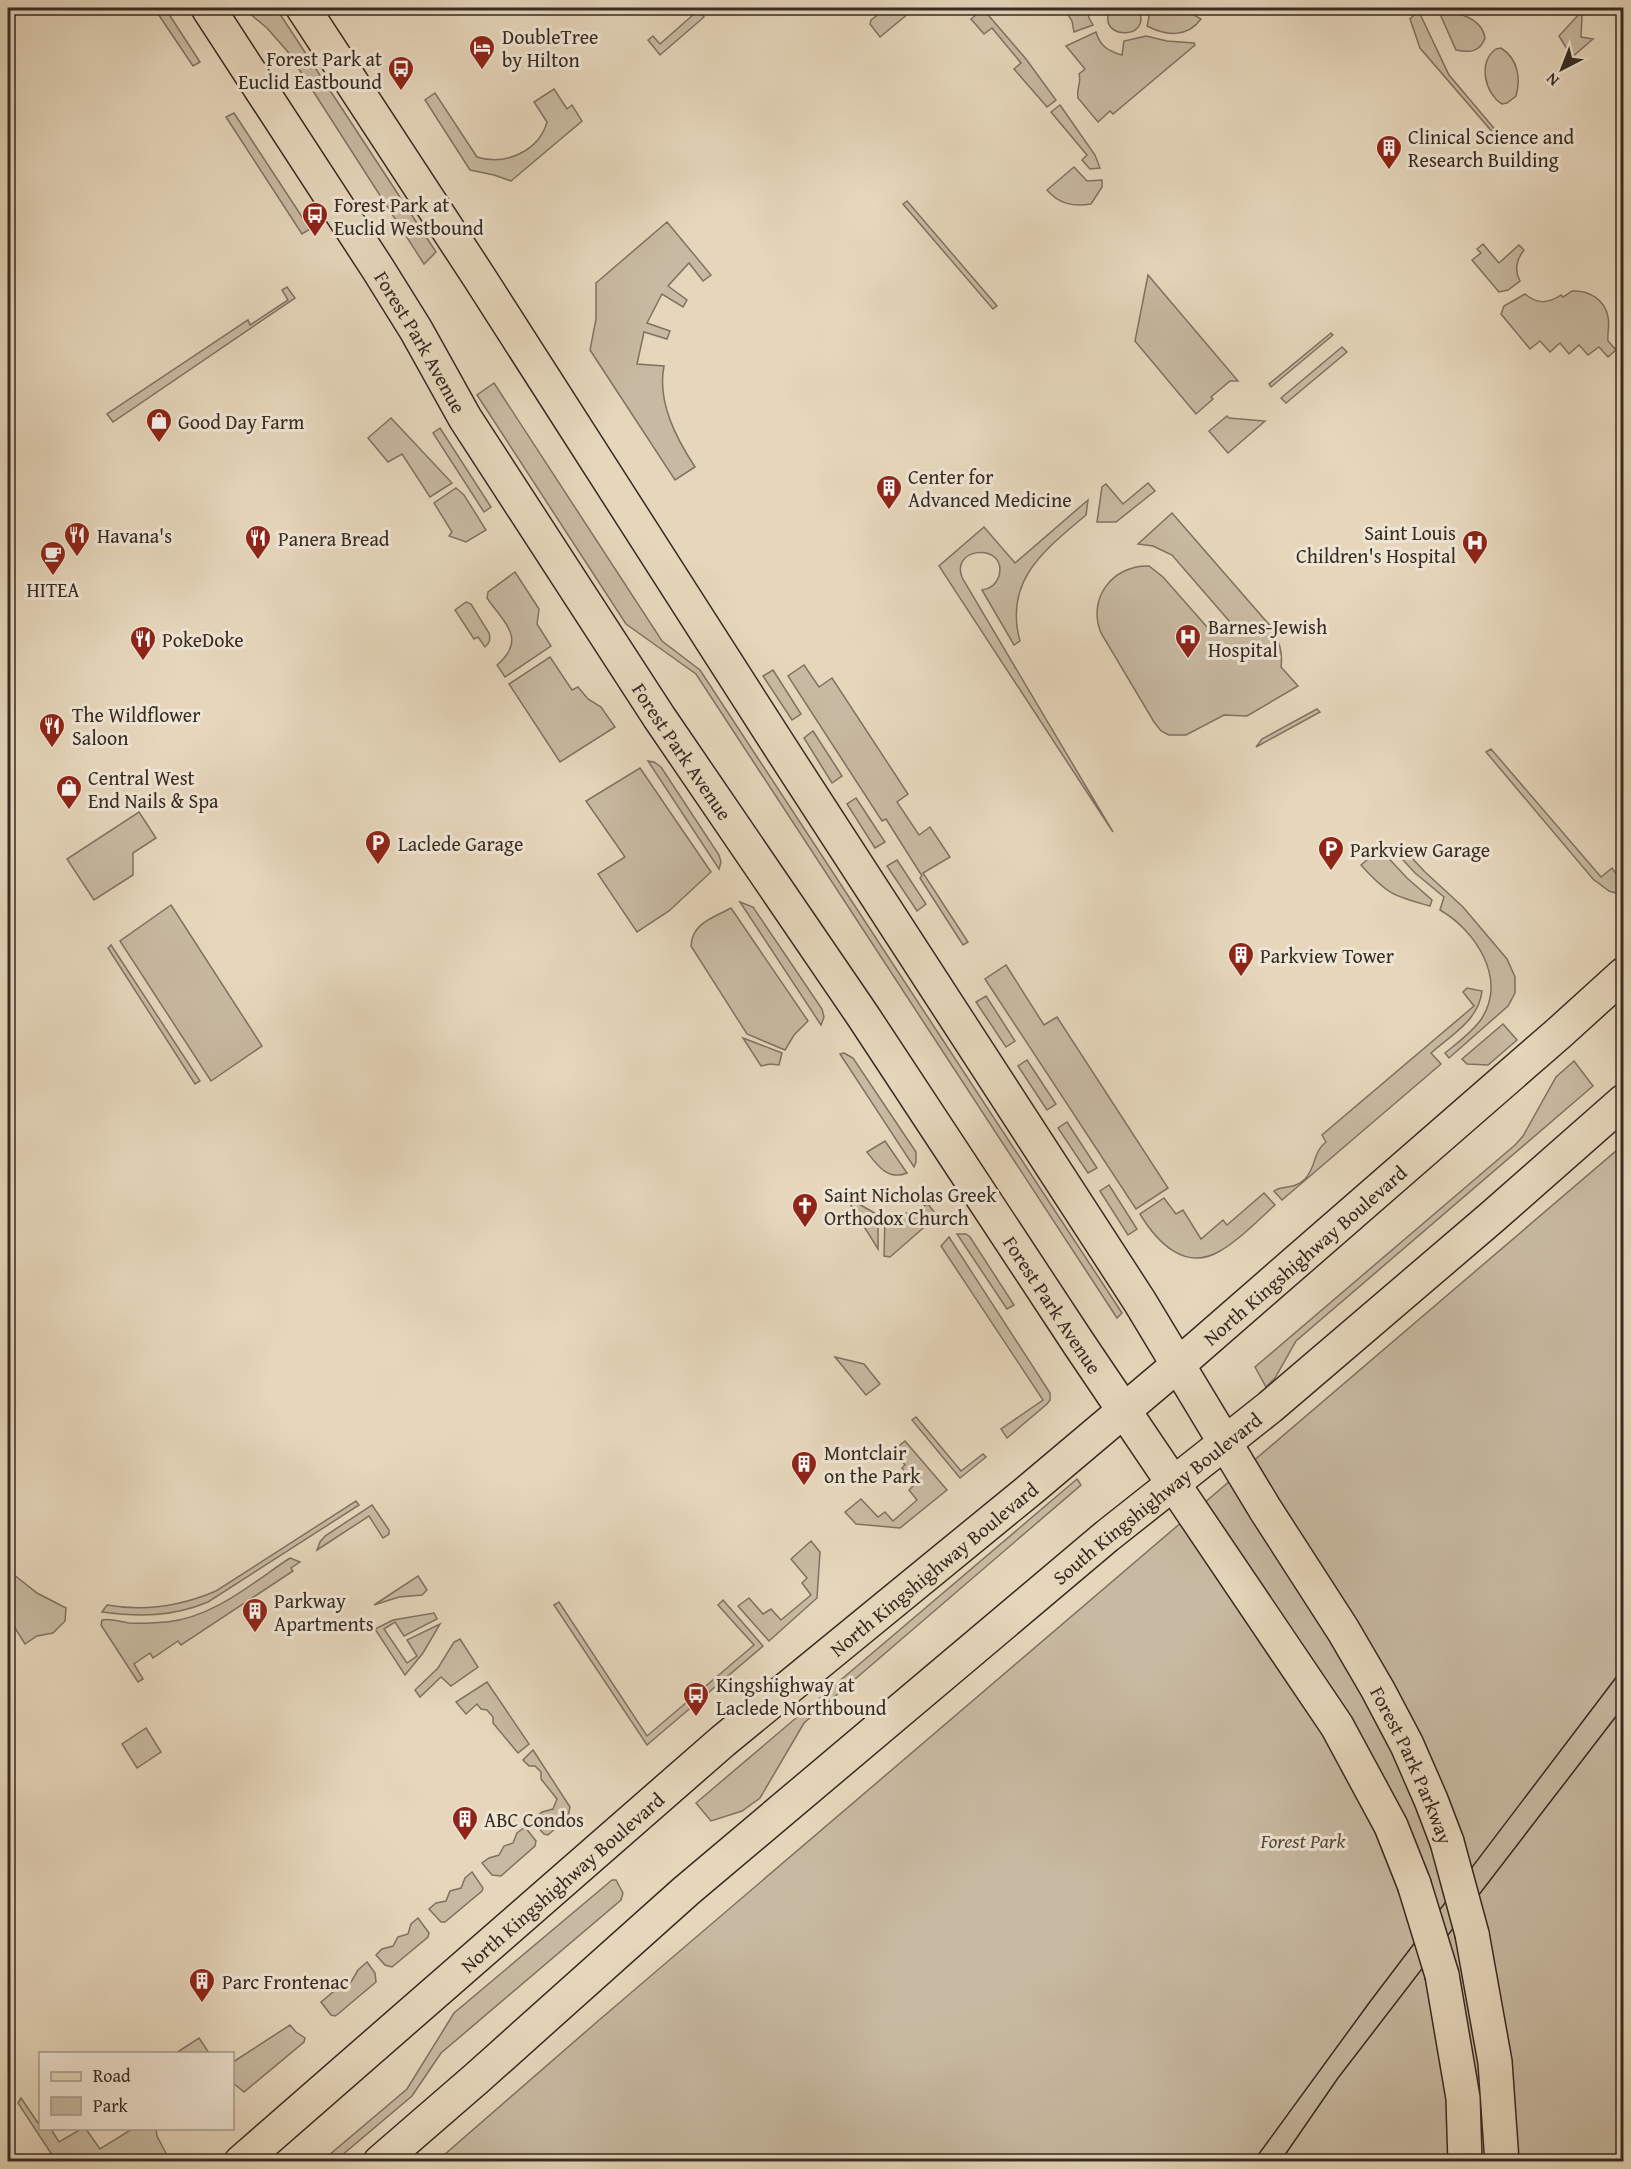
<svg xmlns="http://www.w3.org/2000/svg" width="1631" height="2169" viewBox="0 0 1631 2169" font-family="'Gentium Book Plus',serif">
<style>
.green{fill:#c8baa2;stroke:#7f7262;stroke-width:1.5}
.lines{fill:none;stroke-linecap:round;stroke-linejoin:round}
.major-casing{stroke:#362b23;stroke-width:36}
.major{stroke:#e6d7bc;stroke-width:33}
.tram{stroke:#362b23;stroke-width:1.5}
.major-bridge-casing{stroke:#362b23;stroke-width:36;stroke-linecap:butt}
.major-bridge{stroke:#e6d7bc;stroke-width:33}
.labels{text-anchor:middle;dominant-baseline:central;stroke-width:6;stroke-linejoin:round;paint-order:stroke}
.poi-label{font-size:20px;fill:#362b23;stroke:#efe5d3;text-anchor:start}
.street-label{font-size:20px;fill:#362b23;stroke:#efe5d3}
.park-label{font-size:20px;font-style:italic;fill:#53483c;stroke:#efe5d3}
</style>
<rect width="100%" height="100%" fill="#e6d7bc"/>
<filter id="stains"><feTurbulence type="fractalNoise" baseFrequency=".00333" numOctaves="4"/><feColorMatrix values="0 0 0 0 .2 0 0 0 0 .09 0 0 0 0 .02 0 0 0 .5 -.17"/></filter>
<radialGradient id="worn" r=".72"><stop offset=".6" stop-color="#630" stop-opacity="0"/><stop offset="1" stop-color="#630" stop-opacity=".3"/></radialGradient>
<!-- green -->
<g class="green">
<path d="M 154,8 L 165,8 L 200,62 L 193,66 Z"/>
<path d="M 243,8 L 276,8 L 436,252 L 424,264 L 288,52 L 267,28 Z"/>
<path d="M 689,8 L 696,8 L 704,17 L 660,55 L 648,40 L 653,36 L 660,44 L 694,14 Z"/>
<path d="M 887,8 L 915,8 L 880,37 L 870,24 L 871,20 Z"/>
<path d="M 1064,8 L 1087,8 L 1089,18 L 1093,25 L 1074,32 L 1072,21 Z"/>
<path d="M 1111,8 L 1138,8 C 1155,42 1093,40 1111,8 Z"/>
<path d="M 1146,8 L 1182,8 L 1201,19 C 1187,38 1166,36 1147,26 L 1149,17 Z"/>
<path d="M 983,9 L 1026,59 L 1056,100 L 1047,107 L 1014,69 L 1021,63 L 992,28 L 984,34 L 971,19 Z"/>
<path d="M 1447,12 C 1464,14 1482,20 1485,38 C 1480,52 1470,53 1456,50 L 1440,14 Z"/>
<path d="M 1580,13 L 1582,15 L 1581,37 L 1593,39 L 1572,57 L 1559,36 Z"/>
<path d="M 1415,14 L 1420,14 L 1449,75 L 1504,140 L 1501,142 L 1420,48 L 1410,19 Z"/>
<path d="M 1096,32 C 1100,46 1108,51 1122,55 L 1124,41 L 1146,36 L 1167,41 L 1194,43 L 1195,45 L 1113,114 L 1110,111 L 1098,122 L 1078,98 C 1076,89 1082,82 1079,74 L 1085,69 L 1066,46 Z"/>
<path d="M 1501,48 C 1518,59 1521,78 1516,96 L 1507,103 L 1502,104 C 1484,93 1478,61 1496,49 Z"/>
<path d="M 554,89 L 567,109 L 572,105 L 582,121 L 511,181 L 494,175 L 470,170 L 425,100 L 435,93 L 477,157 C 505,166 539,151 547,122 L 534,102 Z"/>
<path d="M 1060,105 L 1095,155 L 1100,168 L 1090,169 L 1082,160 L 1087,155 L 1051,112 Z"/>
<path d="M 234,113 L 310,229 L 302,234 L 226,117 Z"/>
<path d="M 1074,167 L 1087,181 L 1102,180 L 1102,187 L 1091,204 C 1073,207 1059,204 1047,190 Z"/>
<path d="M 907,201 L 997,306 L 993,309 L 903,204 Z"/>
<path d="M 667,222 L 711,275 L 703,281 L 689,263 L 668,286 L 687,300 L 683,307 L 662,294 L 647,323 L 670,331 L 667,339 L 644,332 L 637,364 L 664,366 C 657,402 676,438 695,467 L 675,480 L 590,350 L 596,319 L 596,283 Z"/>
<path d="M 1483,244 L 1499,263 L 1519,245 L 1524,250 C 1517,259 1514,270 1520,281 L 1508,290 L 1499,292 L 1472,260 L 1481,253 L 1477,249 Z"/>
<path d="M 1148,275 L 1238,381 L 1230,381 L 1211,397 L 1213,399 L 1196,414 L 1135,341 Z"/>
<path d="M 287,287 L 295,298 L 113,422 L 107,414 L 248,320 L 250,325 L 288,300 L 282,290 Z"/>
<path d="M 1572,291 C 1588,290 1605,299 1608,317 C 1610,325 1607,333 1608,341 L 1616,350 L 1608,357 L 1599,347 L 1588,355 L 1579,345 L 1569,354 L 1560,343 L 1550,352 L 1540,341 L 1530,349 L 1501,314 L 1504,306 L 1525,294 C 1537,304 1548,304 1561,295 L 1563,297 Z"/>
<path d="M 1331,333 L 1333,335 L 1271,387 L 1269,384 Z"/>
<path d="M 1342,347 L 1347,352 L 1286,403 L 1281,398 Z"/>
<path d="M 494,383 L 662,641 L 700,670 L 1122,1313 L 1117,1318 L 696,674 L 626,624 L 477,395 Z"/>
<path d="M 1227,416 L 1229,418 L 1265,421 L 1228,453 L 1209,431 Z"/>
<path d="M 391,418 L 452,483 L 430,497 L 402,454 L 388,462 L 368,438 Z"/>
<path d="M 440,428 L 491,507 L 484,512 L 433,433 Z"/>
<path d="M 1148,483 L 1155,491 L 1116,522 L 1097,522 L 1102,487 L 1106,484 L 1123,504 Z"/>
<path d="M 456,488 L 464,495 L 486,530 L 466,542 L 449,536 L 452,532 L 434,503 Z"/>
<path d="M 1088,500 L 1086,515 C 1046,549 1003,580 1020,641 L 1014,645 L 982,590 C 990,589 996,585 999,576 C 1008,541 945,547 964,581 L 1113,832 L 939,566 L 984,527 L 1015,563 Z"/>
<path d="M 1172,513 L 1272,628 C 1279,641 1283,652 1281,667 L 1298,686 L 1247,716 L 1224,715 L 1186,735 L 1169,735 L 1161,731 L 1154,722 L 1101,633 C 1087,599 1112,565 1149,566 L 1163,577 L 1214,635 L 1230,622 L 1172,555 L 1153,546 L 1138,544 Z"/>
<path d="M 515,572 L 539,609 L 537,624 L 551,646 L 505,677 L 497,665 C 527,639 505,624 487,598 L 488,592 Z"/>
<path d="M 466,602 L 471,604 L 489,633 C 491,639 490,643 485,647 L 478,637 L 474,639 L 455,610 Z"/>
<path d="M 550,657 L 572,690 L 578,687 L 588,699 L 601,707 L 615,727 L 560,762 L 509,684 Z"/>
<path d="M 804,665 L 819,687 L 832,678 L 908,794 L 897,802 L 919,835 L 930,827 L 950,857 L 923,873 L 968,942 L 963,945 L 920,878 L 922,876 L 886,819 L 882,821 L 788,676 Z"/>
<path d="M 773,670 L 801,714 L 792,720 L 763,676 Z"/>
<path d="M 1317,709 L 1320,712 L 1256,747 L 1262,739 Z"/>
<path d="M 813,731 L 842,776 L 832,783 L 804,738 Z"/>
<path d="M 1491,749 L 1601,877 L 1612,868 L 1621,880 L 1623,878 L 1623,895 L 1609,891 L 1593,879 L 1486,752 Z"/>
<path d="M 648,761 L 654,762 L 661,767 L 719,855 L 721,862 L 719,869 Z"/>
<path d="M 640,768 L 711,872 L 669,911 L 637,932 L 598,874 L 625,857 L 586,801 Z"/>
<path d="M 856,798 L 885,842 L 875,848 L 847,804 Z"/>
<path d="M 139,812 L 156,838 L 133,853 L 133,875 L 94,900 L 67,859 Z"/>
<path d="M 1400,845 L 1424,871 L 1463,907 L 1507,959 L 1515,977 L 1515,993 L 1508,1006 L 1449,1058 L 1445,1053 C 1457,1043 1473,1032 1482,1018 C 1507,978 1475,930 1440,910 L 1444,897 L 1415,873 L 1394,850 Z"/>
<path d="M 1380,849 L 1407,878 L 1432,900 L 1430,906 C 1393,896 1387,894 1361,865 Z"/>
<path d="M 897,860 L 926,904 L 917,911 L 887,866 Z"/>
<path d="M 740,902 L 753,907 L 822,1009 L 824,1017 L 821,1025 Z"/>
<path d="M 171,905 L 262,1046 L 211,1081 L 120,941 Z"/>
<path d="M 731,908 L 808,1021 L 794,1035 L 785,1050 L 747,1034 L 691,946 C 692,923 713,918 731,908 Z"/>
<path d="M 111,945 L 200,1081 L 195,1084 L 108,948 Z"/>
<path d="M 1006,965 L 1044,1025 L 1057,1017 L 1168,1188 L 1136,1209 L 985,979 Z"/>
<path d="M 1467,988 L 1482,991 C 1479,1020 1451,1035 1431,1053 L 1441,1064 L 1282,1200 L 1274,1191 C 1282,1185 1294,1190 1305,1179 C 1317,1166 1312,1153 1326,1142 L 1322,1135 L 1474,1006 L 1463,992 Z"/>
<path d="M 986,996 L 1015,1041 L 1006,1047 L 976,1002 Z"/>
<path d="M 1503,1024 L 1517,1040 L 1488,1065 L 1467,1064 L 1462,1059 Z"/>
<path d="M 743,1038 L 782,1053 L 779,1065 L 770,1064 L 761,1066 Z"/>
<path d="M 844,1053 L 853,1058 L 916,1152 L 916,1162 L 914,1167 L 840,1054 Z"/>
<path d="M 1027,1060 L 1056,1104 L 1047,1110 L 1018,1066 Z"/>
<path d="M 1574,1061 L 1593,1086 L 1296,1341 L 1275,1378 L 1266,1387 L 1255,1367 L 1515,1145 L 1523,1136 L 1556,1077 Z"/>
<path d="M 1067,1122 L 1097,1168 L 1088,1173 L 1058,1128 Z"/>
<path d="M 885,1141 L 907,1173 C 888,1181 877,1165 867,1152 Z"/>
<path d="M 1623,1145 L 1623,2161 L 436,2162 L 598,2021 Z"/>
<path d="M 1109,1185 L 1137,1229 L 1128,1235 L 1100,1191 Z"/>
<path d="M 1264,1193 L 1275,1205 C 1258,1220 1240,1240 1220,1251 C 1185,1272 1157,1242 1140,1214 L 1164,1198 L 1176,1214 L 1183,1210 L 1201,1239 L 1223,1220 L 1227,1225 Z"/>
<path d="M 845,1196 L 878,1215 L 878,1249 Z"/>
<path d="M 928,1204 L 937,1216 L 890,1257 L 884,1256 L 885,1214 L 910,1213 Z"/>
<path d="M 957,1234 L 966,1234 L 970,1237 L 1014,1305 L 1007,1309 Z"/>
<path d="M 949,1237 L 1050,1393 L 1050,1400 L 1047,1404 L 1007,1438 L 1001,1429 L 1043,1400 L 941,1246 Z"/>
<path d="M 835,1357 L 864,1364 L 880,1384 L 866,1395 Z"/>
<path d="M 916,1417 L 961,1471 L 983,1454 L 986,1457 L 960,1478 L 912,1420 Z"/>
<path d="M 905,1441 L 947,1490 L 900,1528 L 856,1524 L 845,1512 L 861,1499 L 878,1517 L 885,1512 L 893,1521 L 917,1500 L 909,1490 L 915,1484 L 902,1468 L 905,1465 L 894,1450 Z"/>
<path d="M 1077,1479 L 1081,1485 L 804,1723 L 760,1798 L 742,1811 L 711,1821 L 696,1803 Z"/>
<path d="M 356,1501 L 359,1505 L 208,1602 C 172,1617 139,1617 102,1612 L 107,1605 C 146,1612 181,1606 216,1591 Z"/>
<path d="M 372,1505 L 389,1530 L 389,1534 L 383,1538 L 369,1516 L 317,1550 L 320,1542 L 325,1536 Z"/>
<path d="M 811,1541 L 820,1552 L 817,1598 L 769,1641 L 738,1606 L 749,1598 L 763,1614 L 771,1609 L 781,1620 L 811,1595 L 802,1583 L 807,1578 L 791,1559 Z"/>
<path d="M 290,1558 L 300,1562 L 291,1568 L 293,1571 L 181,1645 L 178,1641 L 153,1658 L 150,1653 L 134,1664 L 143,1679 L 138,1682 L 101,1625 L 102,1620 C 111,1618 120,1622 129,1623 C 142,1624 154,1623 167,1622 C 214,1617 252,1583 290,1558 Z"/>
<path d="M 8,1570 L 37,1593 L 66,1608 L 65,1621 L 53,1633 L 37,1636 L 25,1644 L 8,1617 Z"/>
<path d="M 418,1576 L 427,1590 L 422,1595 L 399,1597 L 374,1605 Z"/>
<path d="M 723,1600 L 763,1646 L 647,1745 L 554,1605 L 559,1602 L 647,1736 L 754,1645 L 718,1605 Z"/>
<path d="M 434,1613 L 437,1619 L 404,1636 L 395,1622 L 384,1629 L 407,1663 L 417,1656 L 407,1640 L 440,1624 L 423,1653 L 405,1675 L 375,1629 L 393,1620 Z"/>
<path d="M 460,1639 L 478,1667 L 451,1686 L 441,1677 L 420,1697 L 415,1690 L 438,1668 L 454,1642 Z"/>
<path d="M 487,1682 L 529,1744 L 518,1753 L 493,1723 L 493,1717 L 487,1710 L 481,1709 L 477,1704 L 466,1714 L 456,1702 Z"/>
<path d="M 146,1728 L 161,1752 L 137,1768 L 122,1744 Z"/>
<path d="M 533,1750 L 570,1807 L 568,1817 L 548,1835 L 544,1834 L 532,1821 L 542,1812 L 553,1809 L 557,1799 L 541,1779 L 541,1772 L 535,1766 L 529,1766 L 523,1760 Z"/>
<path d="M 525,1827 L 536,1841 L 535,1846 L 501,1876 L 492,1875 L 482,1863 L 489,1858 L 499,1855 L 504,1846 L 513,1843 L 517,1833 Z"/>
<path d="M 472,1872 L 483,1888 L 482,1891 L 445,1922 L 441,1922 L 429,1909 L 436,1903 L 446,1901 L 450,1891 L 461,1888 L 465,1878 Z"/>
<path d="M 612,1880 L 616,1880 L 623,1893 L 621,1900 L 441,2053 L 412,2096 L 335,2161 L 322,2161 L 407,2089 L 454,2013 Z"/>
<path d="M 418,1918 L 429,1933 L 428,1937 L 392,1967 L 385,1965 L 376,1955 L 382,1949 L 393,1946 L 398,1937 L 408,1934 L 411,1924 Z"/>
<path d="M 367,1962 L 375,1973 L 376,1982 L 338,2014 L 335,2016 L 331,2015 L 321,2002 L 344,1983 L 351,1982 L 358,1970 Z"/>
<path d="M 290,2025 L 296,2032 L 305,2038 L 304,2042 L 244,2092 L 233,2083 L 233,2062 Z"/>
<path d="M 199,2038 L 209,2053 L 176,2053 Z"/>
<path d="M 21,2098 L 38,2123 L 40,2122 L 40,2128 L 51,2129 L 59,2142 L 81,2129 L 86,2129 L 100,2149 L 132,2129 L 156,2129 L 157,2136 L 168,2157 L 163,2162 L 56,2161 L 18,2103 Z"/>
</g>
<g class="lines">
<defs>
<g id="major">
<path id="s1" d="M 208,8 L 378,269 L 416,330 L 465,418 L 659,717 L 863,1016 L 1079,1344 L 1337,1726 L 1391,1826 L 1414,1884"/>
<path id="s2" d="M 303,8 L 479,277 L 782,750 L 1140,1302 L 1265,1509 L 1343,1630 L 1378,1690 L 1407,1745 L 1431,1800 L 1447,1842"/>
<path d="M 1472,1934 L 1495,2062 L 1502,2162"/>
<path d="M 1442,1975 L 1463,2098 L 1465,2162"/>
<path id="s3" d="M 241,2162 L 723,1741 L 1032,1488 L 1179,1364 L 1559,1033 L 1624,974"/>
<path id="s4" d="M 380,2162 L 477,2078 L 686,1891 L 1107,1536 L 1270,1407 L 1491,1218 L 1624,1101"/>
</g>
</defs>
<!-- major casing -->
<use href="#major" class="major-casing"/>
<!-- major -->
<use href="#major" class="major"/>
<!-- tram -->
<g class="tram">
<path d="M 1253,2162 L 1369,2003 L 1624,1667"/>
<path d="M 1280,2162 L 1338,2078 L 1624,1706"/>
</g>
<defs>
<g id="major-bridge">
<path d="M 1447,1842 L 1472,1934"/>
<path d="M 1414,1884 L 1442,1975"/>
</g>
</defs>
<!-- major-bridge casing -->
<use href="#major-bridge" class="major-bridge-casing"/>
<!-- major-bridge -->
<use href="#major-bridge" class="major-bridge"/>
</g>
<!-- icons -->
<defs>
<symbol id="hotel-pin" viewBox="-11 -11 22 30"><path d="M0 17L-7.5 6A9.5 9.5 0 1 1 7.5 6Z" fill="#8f2418" stroke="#efe5d3"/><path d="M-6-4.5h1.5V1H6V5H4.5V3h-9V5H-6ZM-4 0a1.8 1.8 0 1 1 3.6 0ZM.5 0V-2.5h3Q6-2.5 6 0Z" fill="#fff"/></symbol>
<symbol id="bus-pin" viewBox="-11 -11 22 30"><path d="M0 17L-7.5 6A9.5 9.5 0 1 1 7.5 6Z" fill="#8f2418" stroke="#efe5d3"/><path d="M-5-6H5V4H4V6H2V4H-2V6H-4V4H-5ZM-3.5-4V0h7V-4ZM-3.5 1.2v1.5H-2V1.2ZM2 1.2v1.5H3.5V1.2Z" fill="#fff"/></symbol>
<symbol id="building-pin" viewBox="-11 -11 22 30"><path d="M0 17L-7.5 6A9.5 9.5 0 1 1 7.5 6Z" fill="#8f2418" stroke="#efe5d3"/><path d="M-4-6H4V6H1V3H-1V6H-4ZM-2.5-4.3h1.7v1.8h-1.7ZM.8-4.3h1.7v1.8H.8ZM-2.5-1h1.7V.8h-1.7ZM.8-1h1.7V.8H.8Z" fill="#fff"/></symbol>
<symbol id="shop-pin" viewBox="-11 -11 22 30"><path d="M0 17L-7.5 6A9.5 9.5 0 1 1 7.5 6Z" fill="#8f2418" stroke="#efe5d3"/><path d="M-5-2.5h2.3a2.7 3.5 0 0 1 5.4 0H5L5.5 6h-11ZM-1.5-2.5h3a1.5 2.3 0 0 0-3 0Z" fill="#fff"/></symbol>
<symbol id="restaurant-pin" viewBox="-11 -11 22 30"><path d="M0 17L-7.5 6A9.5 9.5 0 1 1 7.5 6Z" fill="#8f2418" stroke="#efe5d3"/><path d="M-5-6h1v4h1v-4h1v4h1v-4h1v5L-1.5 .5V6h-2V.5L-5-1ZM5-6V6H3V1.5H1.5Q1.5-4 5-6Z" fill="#fff"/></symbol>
<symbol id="hospital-pin" viewBox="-11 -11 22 30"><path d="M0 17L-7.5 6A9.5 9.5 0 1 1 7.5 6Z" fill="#8f2418" stroke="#efe5d3"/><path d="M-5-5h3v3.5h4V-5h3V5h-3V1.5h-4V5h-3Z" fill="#fff"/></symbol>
<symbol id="cafe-pin" viewBox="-11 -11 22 30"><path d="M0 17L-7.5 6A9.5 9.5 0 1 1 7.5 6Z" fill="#8f2418" stroke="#efe5d3"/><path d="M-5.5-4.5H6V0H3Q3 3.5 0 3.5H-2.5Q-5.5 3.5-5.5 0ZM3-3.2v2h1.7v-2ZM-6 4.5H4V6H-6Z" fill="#fff"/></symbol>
<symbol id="parking-pin" viewBox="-11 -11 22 30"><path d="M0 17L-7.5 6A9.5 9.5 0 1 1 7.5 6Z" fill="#8f2418" stroke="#efe5d3"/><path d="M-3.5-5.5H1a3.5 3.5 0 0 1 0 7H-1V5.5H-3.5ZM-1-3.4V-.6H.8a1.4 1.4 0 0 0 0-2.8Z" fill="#fff"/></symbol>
<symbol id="church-pin" viewBox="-11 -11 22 30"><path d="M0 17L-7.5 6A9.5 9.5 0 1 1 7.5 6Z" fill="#8f2418" stroke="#efe5d3"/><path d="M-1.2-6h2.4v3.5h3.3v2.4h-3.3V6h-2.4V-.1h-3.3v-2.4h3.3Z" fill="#fff"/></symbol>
</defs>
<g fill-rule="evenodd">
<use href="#hotel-pin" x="467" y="33" width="30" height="40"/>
<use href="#bus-pin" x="386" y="54" width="30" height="40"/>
<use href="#building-pin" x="1374" y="133" width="30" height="40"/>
<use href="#bus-pin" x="300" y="200" width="30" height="40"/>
<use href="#shop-pin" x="144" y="406" width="30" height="40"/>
<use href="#building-pin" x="874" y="473" width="30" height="40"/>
<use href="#restaurant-pin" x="62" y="520" width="30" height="40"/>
<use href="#restaurant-pin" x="243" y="523" width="30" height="40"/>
<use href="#hospital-pin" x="1460" y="528" width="30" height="40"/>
<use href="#cafe-pin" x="38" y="539" width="30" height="40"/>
<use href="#hospital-pin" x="1173" y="622" width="30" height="40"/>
<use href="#restaurant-pin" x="128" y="624" width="30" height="40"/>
<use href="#restaurant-pin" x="37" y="711" width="30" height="40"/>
<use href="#shop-pin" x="54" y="773" width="30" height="40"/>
<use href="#parking-pin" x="363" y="828" width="30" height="40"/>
<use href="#parking-pin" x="1316" y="834" width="30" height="40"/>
<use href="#building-pin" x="1226" y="940" width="30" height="40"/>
<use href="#church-pin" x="790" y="1191" width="30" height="40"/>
<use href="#building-pin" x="789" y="1449" width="30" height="40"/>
<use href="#building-pin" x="240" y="1596" width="30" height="40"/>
<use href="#bus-pin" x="681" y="1680" width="30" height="40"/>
<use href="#building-pin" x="450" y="1804" width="30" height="40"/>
<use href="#building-pin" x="187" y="1966" width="30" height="40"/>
</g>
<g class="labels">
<!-- poi labels -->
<g class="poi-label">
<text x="502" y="36">DoubleTree<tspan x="502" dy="23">by Hilton</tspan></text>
<text x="382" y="58" text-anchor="end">Forest Park at<tspan x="382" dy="23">Euclid Eastbound</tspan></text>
<text x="1408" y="136">Clinical Science and<tspan x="1408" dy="23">Research Building</tspan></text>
<text x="334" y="204">Forest Park at<tspan x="334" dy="23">Euclid Westbound</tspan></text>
<text x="178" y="421">Good Day Farm</text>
<text x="908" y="476">Center for<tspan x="908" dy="23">Advanced Medicine</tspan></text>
<text x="1456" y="532" text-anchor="end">Saint Louis<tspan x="1456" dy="23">Children's Hospital</tspan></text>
<text x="97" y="535">Havana's</text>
<text x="278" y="538">Panera Bread</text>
<text x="53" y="589" text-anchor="middle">HITEA</text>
<text x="1208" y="626">Barnes-Jewish<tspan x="1208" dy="23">Hospital</tspan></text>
<text x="162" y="639">PokeDoke</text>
<text x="72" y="714">The Wildflower<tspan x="72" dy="23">Saloon</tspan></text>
<text x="88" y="777">Central West<tspan x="88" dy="23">End Nails &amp; Spa</tspan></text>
<text x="398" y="843">Laclede Garage</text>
<text x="1350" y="849">Parkview Garage</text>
<text x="1260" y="955">Parkview Tower</text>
<text x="824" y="1194">Saint Nicholas Greek<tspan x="824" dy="23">Orthodox Church</tspan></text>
<text x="824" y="1452">Montclair<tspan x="824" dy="23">on the Park</tspan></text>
<text x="274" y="1600">Parkway<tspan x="274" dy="23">Apartments</tspan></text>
<text x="716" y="1684">Kingshighway at<tspan x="716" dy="23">Laclede Northbound</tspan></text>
<text x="484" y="1819">ABC Condos</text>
<text x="222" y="1981">Parc Frontenac</text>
</g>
<!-- street labels -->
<g class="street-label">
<text stroke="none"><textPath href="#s1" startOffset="396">Forest Park Avenue</textPath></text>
<text stroke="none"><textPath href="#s1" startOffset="882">Forest Park Avenue</textPath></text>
<text stroke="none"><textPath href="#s3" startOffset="1398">North Kingshighway Boulevard</textPath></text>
<text stroke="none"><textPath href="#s1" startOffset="1548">Forest Park Avenue</textPath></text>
<text stroke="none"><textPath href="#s4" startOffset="1022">South Kingshighway Boulevard</textPath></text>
<text stroke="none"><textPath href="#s3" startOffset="912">North Kingshighway Boulevard</textPath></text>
<text stroke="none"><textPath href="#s2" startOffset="2079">Forest Park Parkway</textPath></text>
<text stroke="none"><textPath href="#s3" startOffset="426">North Kingshighway Boulevard</textPath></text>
</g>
<!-- park labels -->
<g class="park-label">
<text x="1303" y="1840">Forest Park</text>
</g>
</g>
<!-- margin -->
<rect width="1631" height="2169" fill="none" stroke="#e6d7bc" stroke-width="30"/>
<rect x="9" y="9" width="1613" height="2151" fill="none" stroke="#362b23" stroke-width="3"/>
<rect x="15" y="15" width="1601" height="2139" fill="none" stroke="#362b23" stroke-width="1.5"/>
<!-- legend -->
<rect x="39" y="2052" width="195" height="78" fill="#efe5d3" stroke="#a59b8d" stroke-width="1.5"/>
<rect x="51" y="2072" width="30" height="9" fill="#e6d7bc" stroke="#a59b8d" stroke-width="1.5"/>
<text x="93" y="2082" font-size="18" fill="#362b23">Road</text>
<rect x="51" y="2097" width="30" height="18" fill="#c8baa2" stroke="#a59b8d" stroke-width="1.5"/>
<text x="93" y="2112" font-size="18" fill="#362b23">Park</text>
<!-- north arrow -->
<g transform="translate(1562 69) rotate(222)" stroke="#efe5d3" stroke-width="4.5" paint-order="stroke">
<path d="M0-4.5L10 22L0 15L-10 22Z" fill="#362b23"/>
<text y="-9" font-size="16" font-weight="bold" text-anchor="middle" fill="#362b23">N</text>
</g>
<rect width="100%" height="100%" filter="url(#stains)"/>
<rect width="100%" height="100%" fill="url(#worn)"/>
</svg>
